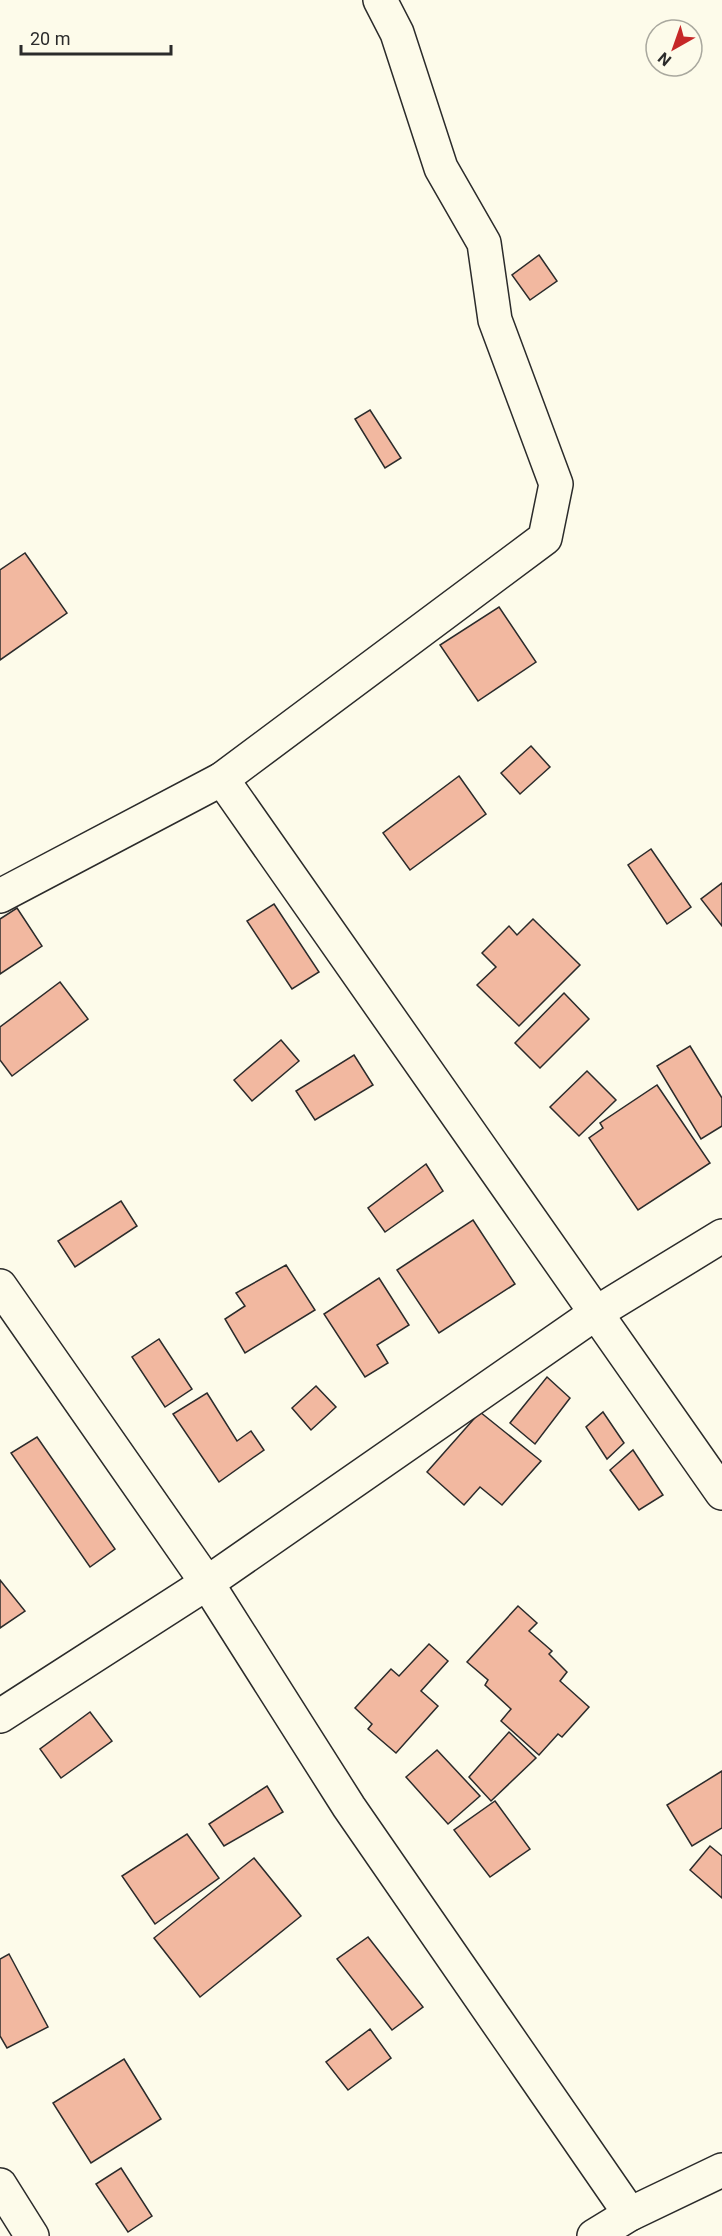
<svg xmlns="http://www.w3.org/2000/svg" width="722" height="2236" viewBox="0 0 722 2236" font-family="Roboto,sans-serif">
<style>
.building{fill:#f2b8a0;stroke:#2b2b2b;stroke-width:1.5}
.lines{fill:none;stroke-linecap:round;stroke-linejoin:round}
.street-casing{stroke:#2b2b2b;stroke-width:36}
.primary-casing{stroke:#2b2b2b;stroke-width:36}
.street{stroke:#fdfbea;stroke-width:33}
.primary{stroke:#fdfbea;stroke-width:33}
</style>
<rect width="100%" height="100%" fill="#fdfbea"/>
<!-- building -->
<g class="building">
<path d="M 539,255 L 557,281 L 530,300 L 512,275 Z"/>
<path d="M 370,410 L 401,458 L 385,468 L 355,419 Z"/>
<path d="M 25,553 L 67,613 L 0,660 L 0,570 Z"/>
<path d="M 499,607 L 536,662 L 478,701 L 440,645 Z"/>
<path d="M 531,746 L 550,767 L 520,794 L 501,773 Z"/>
<path d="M 459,776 L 486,814 L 410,870 L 383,833 Z"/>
<path d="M 651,849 L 691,907 L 667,924 L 628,865 Z"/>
<path d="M 722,883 L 722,926 L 701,899 Z"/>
<path d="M 274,904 L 319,972 L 292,989 L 247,921 Z"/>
<path d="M 17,908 L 42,946 L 0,974 L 0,919 Z"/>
<path d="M 533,919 L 580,965 L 519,1026 L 477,985 L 496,967 L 482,953 L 509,926 L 517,935 Z"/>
<path d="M 60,982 L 88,1019 L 12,1076 L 0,1060 L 0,1027 Z"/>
<path d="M 564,993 L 589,1019 L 540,1068 L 515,1043 Z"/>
<path d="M 281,1040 L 299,1061 L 252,1101 L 234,1080 Z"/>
<path d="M 690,1046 L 722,1098 L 722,1126 L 701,1139 L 657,1066 Z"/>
<path d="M 354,1055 L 373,1085 L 315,1120 L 296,1091 Z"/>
<path d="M 587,1071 L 616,1100 L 579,1136 L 550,1107 Z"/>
<path d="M 657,1085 L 710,1163 L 638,1210 L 589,1138 L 603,1128 L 600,1123 Z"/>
<path d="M 426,1164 L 443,1191 L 385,1232 L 368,1208 Z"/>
<path d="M 121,1201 L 137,1226 L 75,1267 L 58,1241 Z"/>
<path d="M 473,1220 L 515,1284 L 439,1333 L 397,1270 Z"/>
<path d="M 286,1265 L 315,1310 L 245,1353 L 225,1319 L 245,1306 L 236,1293 Z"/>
<path d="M 379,1278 L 409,1325 L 377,1345 L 388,1363 L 365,1377 L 324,1314 Z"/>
<path d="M 159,1339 L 192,1389 L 165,1407 L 132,1357 Z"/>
<path d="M 547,1377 L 570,1398 L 535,1444 L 510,1423 Z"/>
<path d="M 316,1386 L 336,1407 L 311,1430 L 292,1408 Z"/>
<path d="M 207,1393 L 237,1441 L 251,1431 L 264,1450 L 219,1482 L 173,1414 Z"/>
<path d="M 480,1412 L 541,1461 L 502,1505 L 480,1487 L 464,1505 L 427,1472 Z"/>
<path d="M 603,1412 L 624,1443 L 607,1459 L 586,1427 Z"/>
<path d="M 37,1437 L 115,1549 L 90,1567 L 11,1453 Z"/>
<path d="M 633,1450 L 663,1495 L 639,1510 L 610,1470 Z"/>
<path d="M 0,1580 L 25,1611 L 0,1628 Z"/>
<path d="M 518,1606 L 537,1623 L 529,1631 L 552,1651 L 549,1654 L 567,1672 L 560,1681 L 589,1707 L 562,1737 L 558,1734 L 539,1755 L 501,1721 L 511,1709 L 485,1685 L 488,1680 L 467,1662 Z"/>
<path d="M 429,1644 L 448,1661 L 421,1691 L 438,1706 L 396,1753 L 368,1729 L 372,1724 L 355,1708 L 391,1669 L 399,1676 Z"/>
<path d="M 90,1712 L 112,1741 L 61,1778 L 40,1749 Z"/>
<path d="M 509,1732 L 536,1758 L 491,1801 L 469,1777 Z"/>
<path d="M 437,1750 L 480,1796 L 448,1824 L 406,1777 Z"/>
<path d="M 722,1771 L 722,1828 L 692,1846 L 667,1805 Z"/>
<path d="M 267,1786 L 283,1812 L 224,1846 L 209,1824 Z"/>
<path d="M 495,1801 L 530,1849 L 490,1877 L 454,1830 Z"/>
<path d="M 187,1834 L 219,1878 L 155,1924 L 122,1876 Z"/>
<path d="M 710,1846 L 722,1856 L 722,1898 L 690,1870 Z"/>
<path d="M 254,1858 L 301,1916 L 200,1997 L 154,1938 Z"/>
<path d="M 368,1937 L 423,2007 L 392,2030 L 337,1959 Z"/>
<path d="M 9,1954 L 48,2027 L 7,2048 L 0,2036 L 0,1959 Z"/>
<path d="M 370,2029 L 391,2058 L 348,2090 L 326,2062 Z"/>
<path d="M 124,2059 L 161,2119 L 91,2163 L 53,2103 Z"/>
<path d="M 121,2168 L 152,2216 L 128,2232 L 96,2184 Z"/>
</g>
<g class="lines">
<defs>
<g id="street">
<path d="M 222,779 L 722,1493"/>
<path d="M 0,896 L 222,779 L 545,538 L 556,484 L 495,320 L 484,243 L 441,168 L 397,33 L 380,0"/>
<path d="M 0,1286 L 207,1583 L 349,1807 L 630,2214"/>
<path d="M 0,1716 L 207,1583 L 596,1313 L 722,1236"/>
<path d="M 0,2185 L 32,2236"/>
</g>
<path id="primary" d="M 594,2236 L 630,2214 L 722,2170"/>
</defs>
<!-- street casing -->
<use href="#street" class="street-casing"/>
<!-- primary casing -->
<use href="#primary" class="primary-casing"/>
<!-- street -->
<use href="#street" class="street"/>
<!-- primary -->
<use href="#primary" class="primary"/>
</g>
<!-- north arrow -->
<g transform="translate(674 48) rotate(220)"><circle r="28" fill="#fdfbea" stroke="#a9a89e" stroke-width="1.5"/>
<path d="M0-4.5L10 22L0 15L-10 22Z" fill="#c62828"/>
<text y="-9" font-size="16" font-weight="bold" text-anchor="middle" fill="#2b2b2b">N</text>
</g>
<!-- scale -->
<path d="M21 45v9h150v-9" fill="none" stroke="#2b2b2b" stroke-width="3"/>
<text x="30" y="45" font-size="18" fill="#2b2b2b" stroke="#fdfbea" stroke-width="4.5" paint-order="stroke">20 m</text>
</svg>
